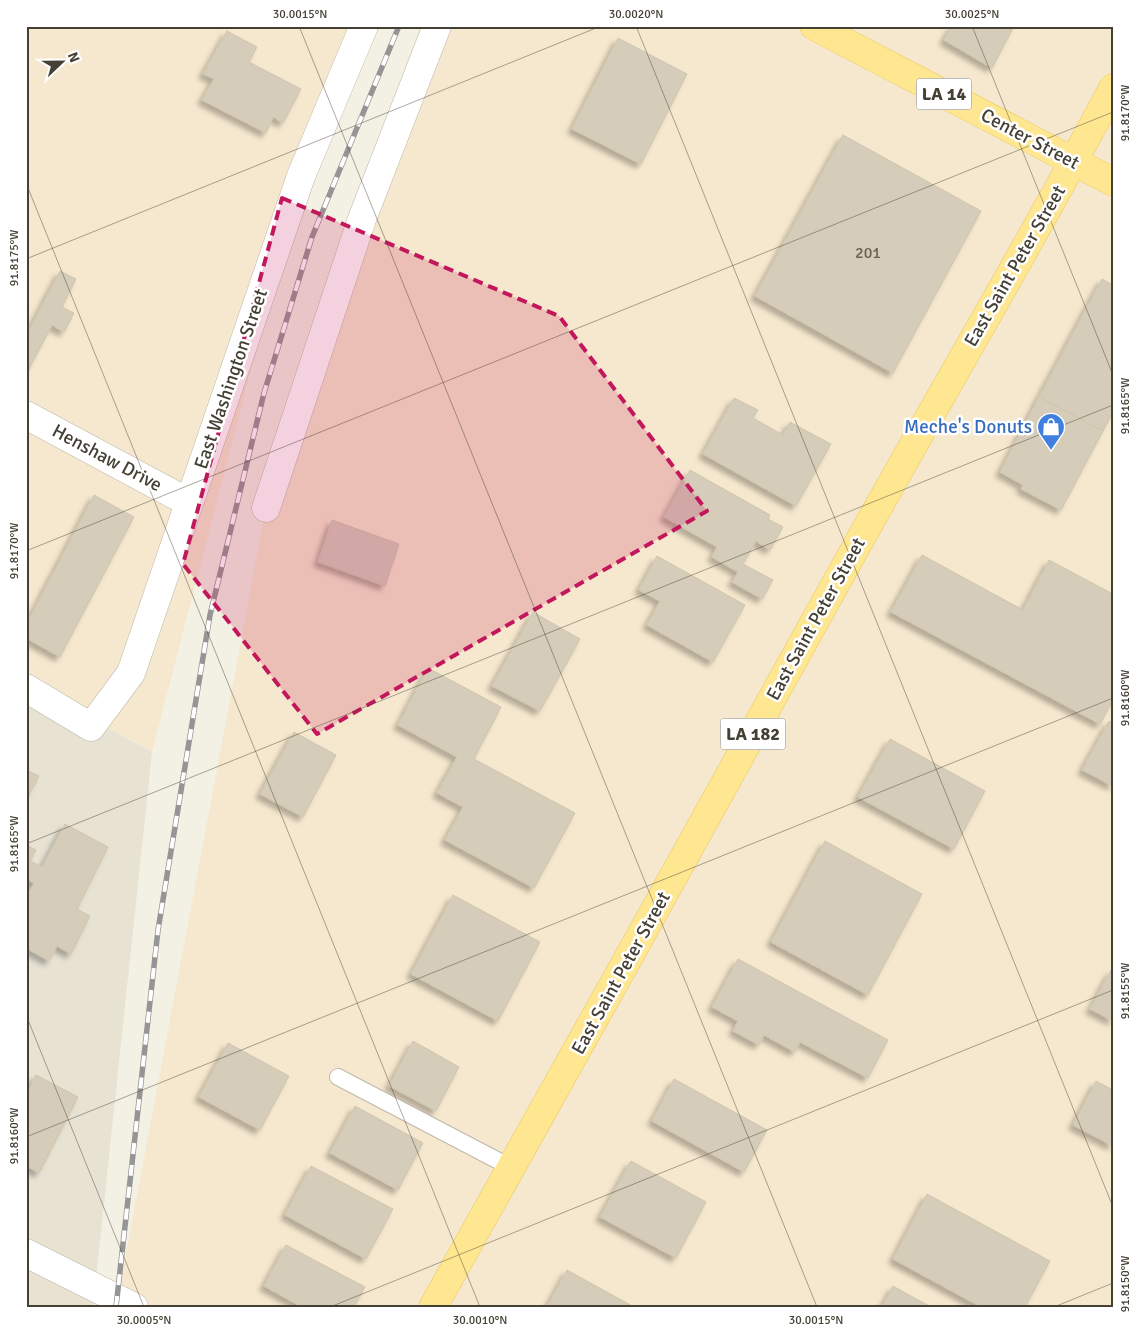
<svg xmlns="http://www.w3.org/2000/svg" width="1139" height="1333" viewBox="0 0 1139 1333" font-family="Signika,sans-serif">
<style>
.residential{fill:#e7e2d2}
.commercial{fill:#f6e8ce}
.building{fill:#d5ccb9;stroke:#d0c5ac;filter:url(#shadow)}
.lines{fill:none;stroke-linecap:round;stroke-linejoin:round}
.lane-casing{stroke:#bfb8a7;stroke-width:18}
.street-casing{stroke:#bfb8a7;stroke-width:29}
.primary-casing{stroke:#e8c85e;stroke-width:29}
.lane{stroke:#fff;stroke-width:16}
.street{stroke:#fff;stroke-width:28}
.primary{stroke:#ffe791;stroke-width:28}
.rail-casing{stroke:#959595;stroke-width:5.5}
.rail{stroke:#fff;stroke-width:4;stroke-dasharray:11;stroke-linecap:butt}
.marked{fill:#c2185b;fill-opacity:0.2;stroke:#c2185b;stroke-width:4;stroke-dasharray:10 6;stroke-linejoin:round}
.ticks{fill:none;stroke:#454034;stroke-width:1;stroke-opacity:0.45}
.labels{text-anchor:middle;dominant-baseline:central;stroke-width:5;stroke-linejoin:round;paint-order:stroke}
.number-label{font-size:16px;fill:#696355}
.shield{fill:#fff;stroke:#7d7971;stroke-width:1}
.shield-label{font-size:18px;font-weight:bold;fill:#454034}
.street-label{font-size:19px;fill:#454034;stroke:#fff}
.shop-label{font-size:19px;fill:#366cbe;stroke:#fff;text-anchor:end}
.neatline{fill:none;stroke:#454034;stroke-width:2}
.ticks-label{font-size:12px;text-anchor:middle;fill:#454034}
</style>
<defs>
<filter id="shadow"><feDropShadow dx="-4.5" dy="4.5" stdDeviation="2.5" flood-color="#0004"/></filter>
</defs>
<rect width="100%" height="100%" fill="#f3f0e4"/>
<!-- residential -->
<path class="residential" d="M 26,684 L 152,752 L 93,1307 L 26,1307 Z"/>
<!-- commercial -->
<g class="commercial">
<path d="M 26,26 L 380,26 L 301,176 L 152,752 L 26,684 Z"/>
<path d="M 426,26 L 1113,26 L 1113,1307 L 116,1307 L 266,508 Z"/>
</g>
<!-- building -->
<g class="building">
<path d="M 952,26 L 1014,26 L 992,68 L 944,40 Z"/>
<path d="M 227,31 L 257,47 L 249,62 L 301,89 L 283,123 L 273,117 L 266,133 L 202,100 L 214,79 L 203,74 Z"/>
<path d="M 618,38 L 687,74 L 641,164 L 572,129 Z"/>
<path d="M 843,135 L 981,211 L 893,373 L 755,296 Z"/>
<path d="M 60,271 L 76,279 L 62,307 L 74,313 L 64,332 L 52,325 L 27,373 L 26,336 Z"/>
<path d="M 1102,279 L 1113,285 L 1113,412 L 1103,431 L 1039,397 Z"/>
<path d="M 1039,397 L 1103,431 L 1061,510 L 1021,489 L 1023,485 L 1000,472 Z"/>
<path d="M 734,398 L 758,410 L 753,418 L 783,435 L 790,422 L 831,444 L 796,506 L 703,454 Z"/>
<path d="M 690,470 L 770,515 L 768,519 L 783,527 L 770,550 L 756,541 L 743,564 L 773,580 L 762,599 L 732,582 L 738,572 L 712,557 L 717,547 L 664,517 Z"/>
<path d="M 94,495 L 134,517 L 60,657 L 26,638 L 26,625 Z"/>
<path d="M 332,520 L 399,544 L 385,586 L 318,562 Z"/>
<path d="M 922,555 L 1023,610 L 1049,560 L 1113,594 L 1113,700 L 1100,724 L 891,612 Z"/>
<path d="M 657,556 L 745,605 L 713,662 L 647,625 L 660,601 L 639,590 Z"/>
<path d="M 533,612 L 580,639 L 540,711 L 492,686 Z"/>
<path d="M 428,668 L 501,707 L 474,759 L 575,813 L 534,888 L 445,840 L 463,807 L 437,793 L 457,757 L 398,725 Z"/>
<path d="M 1109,721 L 1113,723 L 1113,786 L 1082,770 Z"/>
<path d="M 294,732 L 336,755 L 303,817 L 260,794 Z"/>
<path d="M 890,739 L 985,791 L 954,849 L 858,797 Z"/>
<path d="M 26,770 L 39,776 L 26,800 Z"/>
<path d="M 65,824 L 108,847 L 77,909 L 90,916 L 71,954 L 57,946 L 49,961 L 26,948 L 26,897 L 34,883 L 26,879 L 26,845 L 36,850 L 30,861 L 42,867 Z"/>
<path d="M 825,841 L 922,894 L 868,995 L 771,942 Z"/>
<path d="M 453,895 L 540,942 L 498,1021 L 411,974 Z"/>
<path d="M 738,959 L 888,1040 L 868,1078 L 800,1042 L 795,1052 L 764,1035 L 759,1045 L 733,1031 L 738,1021 L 712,1007 Z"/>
<path d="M 1111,970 L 1113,971 L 1113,1021 L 1090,1009 Z"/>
<path d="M 413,1041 L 459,1067 L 436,1111 L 389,1086 Z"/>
<path d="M 228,1043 L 289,1076 L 260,1130 L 199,1097 Z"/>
<path d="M 36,1075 L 78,1097 L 39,1173 L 26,1166 L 26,1095 Z"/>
<path d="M 674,1079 L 767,1130 L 744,1172 L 652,1121 Z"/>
<path d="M 1096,1081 L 1113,1090 L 1113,1146 L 1073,1125 Z"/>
<path d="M 355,1106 L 423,1143 L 398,1190 L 330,1153 Z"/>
<path d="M 631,1161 L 706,1202 L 676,1258 L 600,1217 Z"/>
<path d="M 311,1166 L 393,1209 L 366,1259 L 285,1215 Z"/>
<path d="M 927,1194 L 1050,1261 L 1025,1307 L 981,1307 L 893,1259 Z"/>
<path d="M 286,1245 L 365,1287 L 354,1307 L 302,1307 L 264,1286 Z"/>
<path d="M 567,1270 L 634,1307 L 547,1307 Z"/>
<path d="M 893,1286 L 931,1307 L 882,1307 Z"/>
</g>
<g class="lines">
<defs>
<path id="lane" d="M 338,1077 L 512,1168"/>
<g id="street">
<path d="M 26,415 L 188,502"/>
<path d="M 266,508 L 362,219 L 437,26"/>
<path d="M 26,688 L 91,727 L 131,673 L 301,176 L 364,26"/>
<path d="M 26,1253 L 134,1307"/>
</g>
<g id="primary">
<path d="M 814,26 L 1113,182"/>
<path d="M 433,1307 C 576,1055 715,800 856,547 C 941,394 1031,243 1113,88"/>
</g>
</defs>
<!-- lane casing -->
<use href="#lane" class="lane-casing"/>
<!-- street casing -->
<use href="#street" class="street-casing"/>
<!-- primary casing -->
<use href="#primary" class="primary-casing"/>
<!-- lane -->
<use href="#lane" class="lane"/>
<!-- street -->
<use href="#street" class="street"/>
<!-- primary -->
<use href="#primary" class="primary"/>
<defs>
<path id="rail" d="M 116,1307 L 158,930 L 210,615 L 264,393 L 312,237 L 399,26"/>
</defs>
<!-- rail casing -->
<use href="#rail" class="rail-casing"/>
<!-- rail -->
<use href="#rail" class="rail"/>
</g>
<!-- marked area -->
<path class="marked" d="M 282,198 L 559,316 L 707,511 L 317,734 L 183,564 Z"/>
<!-- ticks -->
<path class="ticks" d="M 299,26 L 817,1307M 636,26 L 1113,1207M 972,26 L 1113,375M 26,183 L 480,1307M 26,259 L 601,26M 26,551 L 1113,112M 26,844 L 1113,405M 26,1015 L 144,1307M 26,1137 L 1113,698M 330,1307 L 1113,990M 1054,1307 L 1113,1283"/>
<!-- icons -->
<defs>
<symbol id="shop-pin" viewBox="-11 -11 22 30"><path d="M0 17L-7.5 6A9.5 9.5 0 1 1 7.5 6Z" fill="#3f7fe0" stroke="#fff"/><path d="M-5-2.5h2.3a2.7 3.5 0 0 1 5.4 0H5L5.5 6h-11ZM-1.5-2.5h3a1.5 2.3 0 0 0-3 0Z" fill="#fff"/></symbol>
</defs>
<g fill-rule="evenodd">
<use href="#shop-pin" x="1035" y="411" width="32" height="43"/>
</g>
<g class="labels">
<!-- number labels -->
<g class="number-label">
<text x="868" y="253">201</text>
</g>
<!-- shield labels -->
<g class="shield">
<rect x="916.5" y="78.5" width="55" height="31" rx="4"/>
<rect x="720.5" y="718.5" width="65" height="31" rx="4"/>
</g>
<g class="shield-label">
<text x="944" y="94">LA 14</text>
<text x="753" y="734">LA 182</text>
</g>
<!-- street labels -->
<g class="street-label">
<text transform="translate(1030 139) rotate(28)">Center Street</text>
<text transform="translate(1015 266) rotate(-60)">East Saint Peter Street</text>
<text transform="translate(231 379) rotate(-71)">East Washington Street</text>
<text transform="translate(107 458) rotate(28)">Henshaw Drive</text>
<text transform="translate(816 619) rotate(-61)">East Saint Peter Street</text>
<text transform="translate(621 973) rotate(-61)">East Saint Peter Street</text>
</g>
<!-- shop labels -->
<g class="shop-label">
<text x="1032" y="427">Meche's Donuts</text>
</g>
</g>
<!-- border -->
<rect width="1139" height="1333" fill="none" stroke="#ffffff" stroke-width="55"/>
<!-- north arrow -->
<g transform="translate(62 62) rotate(68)" stroke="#ffffff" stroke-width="4" paint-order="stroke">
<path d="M0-4L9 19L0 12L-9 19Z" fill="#454034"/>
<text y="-8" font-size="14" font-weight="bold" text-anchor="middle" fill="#454034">N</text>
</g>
<rect x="28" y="28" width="1084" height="1278" class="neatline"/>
<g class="ticks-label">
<text x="300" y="18">30.0015°N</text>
<text x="636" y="18">30.0020°N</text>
<text x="972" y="18">30.0025°N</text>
<text transform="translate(1125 113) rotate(-90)" y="4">91.8170°W</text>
<text transform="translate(14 258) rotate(-90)" y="4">91.8175°W</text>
<text transform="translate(1125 406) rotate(-90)" y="4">91.8165°W</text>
<text transform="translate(14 551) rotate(-90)" y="4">91.8170°W</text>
<text transform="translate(1125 698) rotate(-90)" y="4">91.8160°W</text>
<text transform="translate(14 844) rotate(-90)" y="4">91.8165°W</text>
<text transform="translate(1125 991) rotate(-90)" y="4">91.8155°W</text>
<text transform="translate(14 1136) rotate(-90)" y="4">91.8160°W</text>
<text transform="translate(1125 1284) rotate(-90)" y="4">91.8150°W</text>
<text x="144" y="1324">30.0005°N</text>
<text x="480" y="1324">30.0010°N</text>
<text x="816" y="1324">30.0015°N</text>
</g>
</svg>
